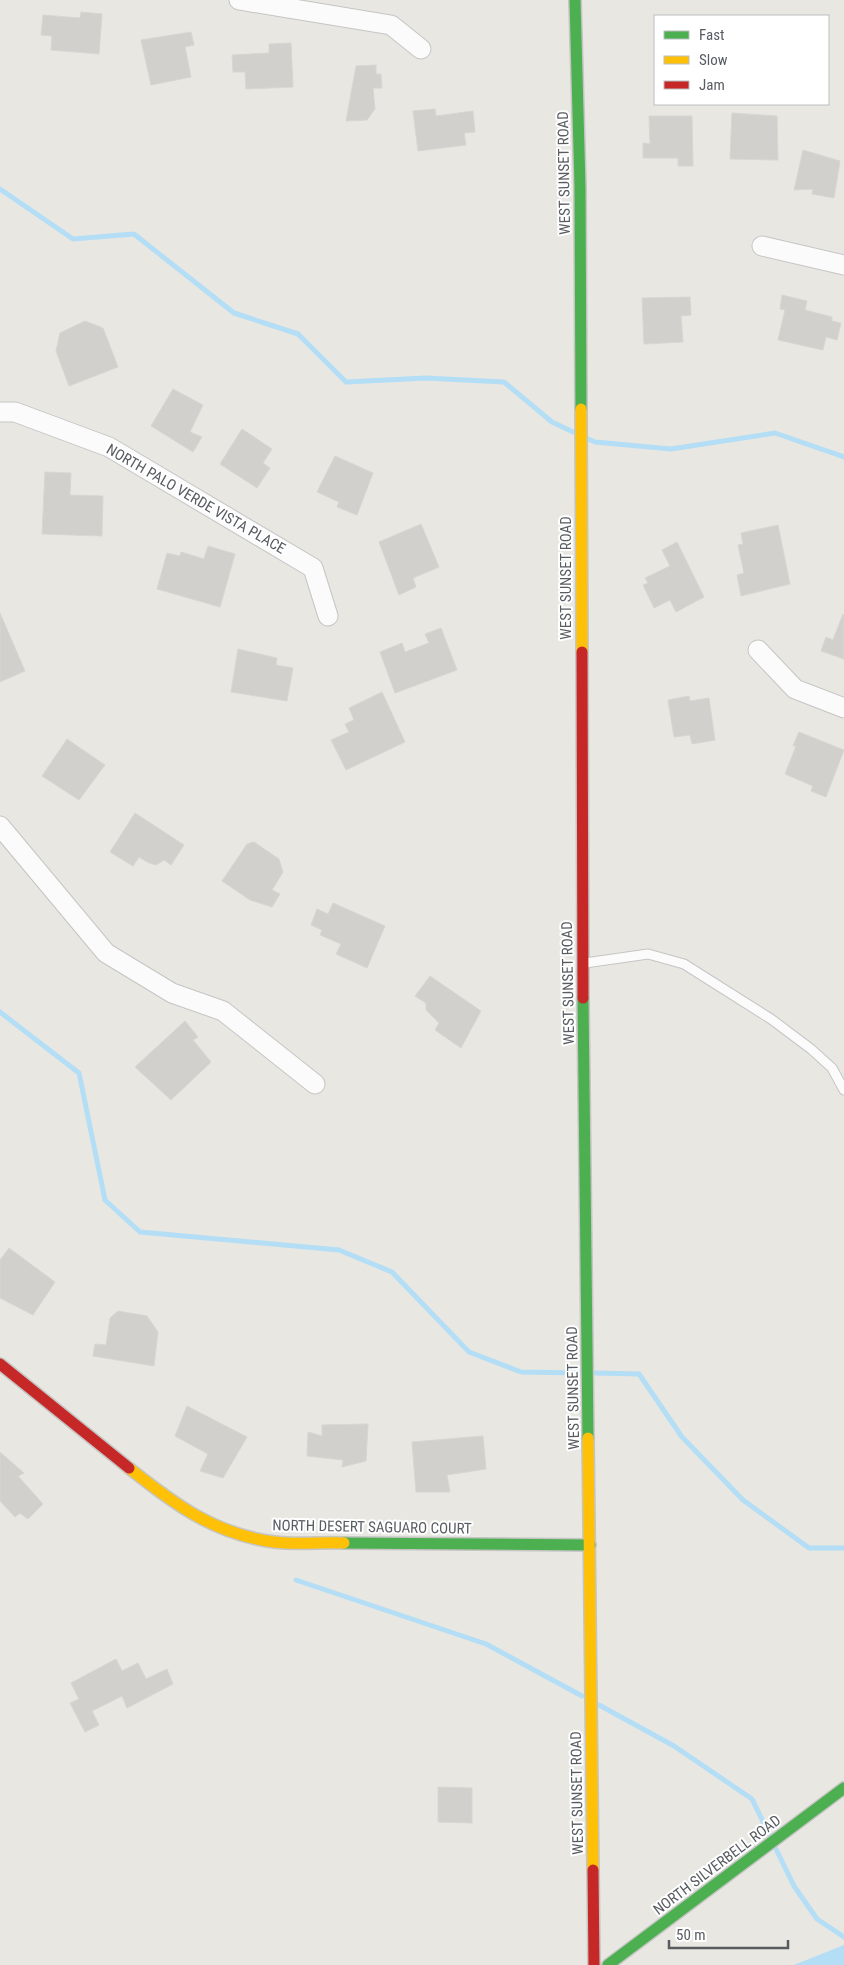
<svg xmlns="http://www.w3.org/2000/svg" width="844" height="1965" viewBox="0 0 844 1965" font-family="'Roboto Condensed',sans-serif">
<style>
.water{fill:#b3def6}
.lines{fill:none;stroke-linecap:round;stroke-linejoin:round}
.stream{stroke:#b3def6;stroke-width:5}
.building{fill:#d1d0cd;stroke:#d8d6d1}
.lane-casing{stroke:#c5c5c5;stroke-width:11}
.street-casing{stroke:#c5c5c5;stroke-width:21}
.fast-casing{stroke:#c5c5c4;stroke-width:14}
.slow-casing{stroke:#c5c5c4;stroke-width:14}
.jam-casing{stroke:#c5c5c4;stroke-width:14}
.lane{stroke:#fcfbfb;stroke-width:9}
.street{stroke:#fcfbfb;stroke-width:19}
.fast{stroke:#4caf50;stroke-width:11}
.slow{stroke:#ffc107;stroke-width:11}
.jam{stroke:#c62828;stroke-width:11}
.labels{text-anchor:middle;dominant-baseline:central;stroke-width:4;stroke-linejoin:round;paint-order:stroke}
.street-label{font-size:15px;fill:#585c61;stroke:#fff}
</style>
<rect width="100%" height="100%" fill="#e8e7e2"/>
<!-- water -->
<path class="water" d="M 844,1945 L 844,1965 L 794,1965 Z"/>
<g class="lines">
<!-- stream -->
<g class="stream">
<path d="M 0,189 L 73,239 L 134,234 L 234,313 L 298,334 L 346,382 L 426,378 L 504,382 L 552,422 L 573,432"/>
<path d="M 588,439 L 595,442 L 671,449 L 775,433 L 844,457"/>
<path d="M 0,1012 L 79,1073 L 105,1200 L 140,1232 L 339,1250 L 392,1272 L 469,1352 L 521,1372 L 580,1373"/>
<path d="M 596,1373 L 639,1374 L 682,1437 L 743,1500 L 809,1548 L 844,1548"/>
<path d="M 296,1580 L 486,1644 L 582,1696"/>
<path d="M 599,1705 L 674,1746 L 752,1799 L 769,1834"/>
<path d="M 776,1849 L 794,1886 L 817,1919 L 844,1937"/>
</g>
</g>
<!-- building -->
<g class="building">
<path d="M 81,12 L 102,14 L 99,54 L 51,50 L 52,36 L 41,35 L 43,15 L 80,18 Z"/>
<path d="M 191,32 L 194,45 L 185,47 L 191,77 L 151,85 L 141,40 Z"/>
<path d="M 291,43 L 293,87 L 246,89 L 245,72 L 233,72 L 232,55 L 269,53 L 269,44 Z"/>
<path d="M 376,65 L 376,74 L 381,74 L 382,88 L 373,88 L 375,109 L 367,120 L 346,121 L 356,66 Z"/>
<path d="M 435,109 L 436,116 L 473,111 L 475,132 L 464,133 L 466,145 L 418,151 L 413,111 Z"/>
<path d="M 732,113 L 777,116 L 778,160 L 730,159 Z"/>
<path d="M 649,116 L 692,116 L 693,166 L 678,166 L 678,158 L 643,158 L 643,143 L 650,144 Z"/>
<path d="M 803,150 L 840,161 L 834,198 L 812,194 L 813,189 L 794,190 Z"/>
<path d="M 782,295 L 807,301 L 805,310 L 832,317 L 832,321 L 841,323 L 837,340 L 826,337 L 823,350 L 778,340 L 785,310 L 780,309 Z"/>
<path d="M 690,297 L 691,315 L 681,316 L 683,342 L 644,344 L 642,298 Z"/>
<path d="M 85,321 L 103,328 L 118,367 L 69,386 L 56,351 L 60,333 Z"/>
<path d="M 173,389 L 203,405 L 190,432 L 202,437 L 193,452 L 151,426 Z"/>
<path d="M 242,429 L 272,449 L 263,463 L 270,468 L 257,488 L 220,464 Z"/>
<path d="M 335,456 L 373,473 L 357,515 L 337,507 L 339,502 L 317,492 Z"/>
<path d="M 45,472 L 71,473 L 70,495 L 103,496 L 102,536 L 42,534 Z"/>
<path d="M 421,524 L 439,567 L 413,578 L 416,587 L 399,595 L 379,542 Z"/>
<path d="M 778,525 L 790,584 L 741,596 L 737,575 L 744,573 L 738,545 L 743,544 L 741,533 Z"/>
<path d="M 677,542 L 704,597 L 676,612 L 670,600 L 654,608 L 643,585 L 648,583 L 645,578 L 670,566 L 662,550 Z"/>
<path d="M 208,546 L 235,554 L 220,607 L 157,589 L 167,553 L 180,556 L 181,552 L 204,559 Z"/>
<path d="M 0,613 L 25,671 L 0,682 Z"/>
<path d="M 843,614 L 844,615 L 844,659 L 821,651 L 826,637 L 833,640 Z"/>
<path d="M 441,628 L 457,670 L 395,693 L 380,652 L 402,643 L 405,652 L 429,643 L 425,634 Z"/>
<path d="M 238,649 L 277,658 L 276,665 L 293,668 L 287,701 L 231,692 Z"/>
<path d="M 382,692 L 405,742 L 346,770 L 331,740 L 349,732 L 345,724 L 354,720 L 349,708 Z"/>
<path d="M 689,696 L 690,701 L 709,698 L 715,740 L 692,744 L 690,735 L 674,737 L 668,700 Z"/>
<path d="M 799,732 L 844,750 L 826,797 L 811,791 L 813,786 L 785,774 L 796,746 L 793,746 Z"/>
<path d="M 67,739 L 105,765 L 79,800 L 42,776 Z"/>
<path d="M 135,813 L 184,845 L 171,865 L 164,860 L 156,865 L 149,863 L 139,857 L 133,866 L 110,852 Z"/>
<path d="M 254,842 L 279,859 L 283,872 L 272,890 L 280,894 L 272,907 L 250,900 L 222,881 L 247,844 Z"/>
<path d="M 333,903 L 385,926 L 367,968 L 336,954 L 341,944 L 320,935 L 322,930 L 311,925 L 317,909 L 328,914 Z"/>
<path d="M 430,976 L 481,1011 L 461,1048 L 435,1030 L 439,1023 L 426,1010 L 426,1003 L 415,996 Z"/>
<path d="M 185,1021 L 198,1037 L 193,1040 L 211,1062 L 171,1100 L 135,1067 Z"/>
<path d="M 9,1248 L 55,1282 L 33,1315 L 0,1298 L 0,1260 Z"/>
<path d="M 118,1311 L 147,1316 L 158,1332 L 154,1366 L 93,1356 L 95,1344 L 106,1345 L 110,1318 Z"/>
<path d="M 187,1406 L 247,1437 L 223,1478 L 200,1471 L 208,1454 L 175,1436 Z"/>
<path d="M 368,1424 L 366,1461 L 342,1467 L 343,1460 L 307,1456 L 308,1432 L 322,1436 L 322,1425 Z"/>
<path d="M 483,1436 L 486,1469 L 447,1475 L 450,1492 L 416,1492 L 412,1442 Z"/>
<path d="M 0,1452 L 24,1473 L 18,1476 L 43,1504 L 28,1519 L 20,1513 L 15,1517 L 0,1501 Z"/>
<path d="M 116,1659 L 122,1671 L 138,1663 L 146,1679 L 167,1669 L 173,1684 L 127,1708 L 122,1696 L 92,1711 L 99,1725 L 85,1732 L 70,1703 L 79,1699 L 71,1683 Z"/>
<path d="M 438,1787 L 472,1788 L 472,1823 L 438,1822 Z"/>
</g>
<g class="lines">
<defs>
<path id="lane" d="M 585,963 L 648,954 L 684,964 L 771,1019 L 811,1049 L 832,1068 L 844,1090"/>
<g id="street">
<path d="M 239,0 L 391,25 L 421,49"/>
<path d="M 762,246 L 844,265"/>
<path d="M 0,412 L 15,412 L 109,447 L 313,568 L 328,616"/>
<path d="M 758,650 L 795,689 L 844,708"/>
<path d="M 0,826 L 106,953 L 172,993 L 223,1011 L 315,1084"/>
</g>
<g id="fast">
<path d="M 575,0 L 580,187 L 581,409"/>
<path d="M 583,998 L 588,1438"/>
<path d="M 344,1543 L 590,1545"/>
<path d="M 608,1965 L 844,1788"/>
</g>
<g id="slow">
<path d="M 581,409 L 582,652"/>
<path d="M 588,1438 L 593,1870"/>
<path d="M 129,1468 C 174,1504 214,1534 274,1542 C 297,1545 321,1542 344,1543"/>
</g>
<g id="jam">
<path d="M 582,652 L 583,998"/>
<path d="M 0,1364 L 129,1468"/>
<path d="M 593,1870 L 594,1965"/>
</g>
</defs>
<!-- lane casing -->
<use href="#lane" class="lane-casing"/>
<!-- street casing -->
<use href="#street" class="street-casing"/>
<!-- fast casing -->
<use href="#fast" class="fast-casing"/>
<!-- slow casing -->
<use href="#slow" class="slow-casing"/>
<!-- jam casing -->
<use href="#jam" class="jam-casing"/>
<!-- lane -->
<use href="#lane" class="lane"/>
<!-- street -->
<use href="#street" class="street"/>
<!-- fast -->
<use href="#fast" class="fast"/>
<!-- slow -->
<use href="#slow" class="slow"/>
<!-- jam -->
<use href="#jam" class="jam"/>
</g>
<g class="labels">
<!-- street labels -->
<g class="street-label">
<text transform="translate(564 173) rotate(-91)">WEST SUNSET ROAD</text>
<text transform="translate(196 499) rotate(30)">NORTH PALO VERDE VISTA PLACE</text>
<text transform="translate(566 578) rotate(-90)">WEST SUNSET ROAD</text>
<text transform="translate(568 983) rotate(-91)">WEST SUNSET ROAD</text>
<text transform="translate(573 1388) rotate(-91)">WEST SUNSET ROAD</text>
<text transform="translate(372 1527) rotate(1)">NORTH DESERT SAGUARO COURT</text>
<text transform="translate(577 1793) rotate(-91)">WEST SUNSET ROAD</text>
<text transform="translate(717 1865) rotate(-37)">NORTH SILVERBELL ROAD</text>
</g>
</g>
<!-- legend -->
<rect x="654" y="15" width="175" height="90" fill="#ffffff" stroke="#bcbec0"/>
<rect x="664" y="31" width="25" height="8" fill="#4caf50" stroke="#bcbec0"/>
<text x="699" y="40" font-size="15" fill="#585c61">Fast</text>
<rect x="664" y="56" width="25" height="8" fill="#ffc107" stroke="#bcbec0"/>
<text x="699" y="65" font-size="15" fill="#585c61">Slow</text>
<rect x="664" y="81" width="25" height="8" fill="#c62828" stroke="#bcbec0"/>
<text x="699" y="90" font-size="15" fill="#585c61">Jam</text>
<!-- scale -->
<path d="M669 1940v8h119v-8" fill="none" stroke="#585c61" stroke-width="2.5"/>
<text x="676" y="1940" font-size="15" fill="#585c61" stroke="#ffffff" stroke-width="4" paint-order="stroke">50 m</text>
</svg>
